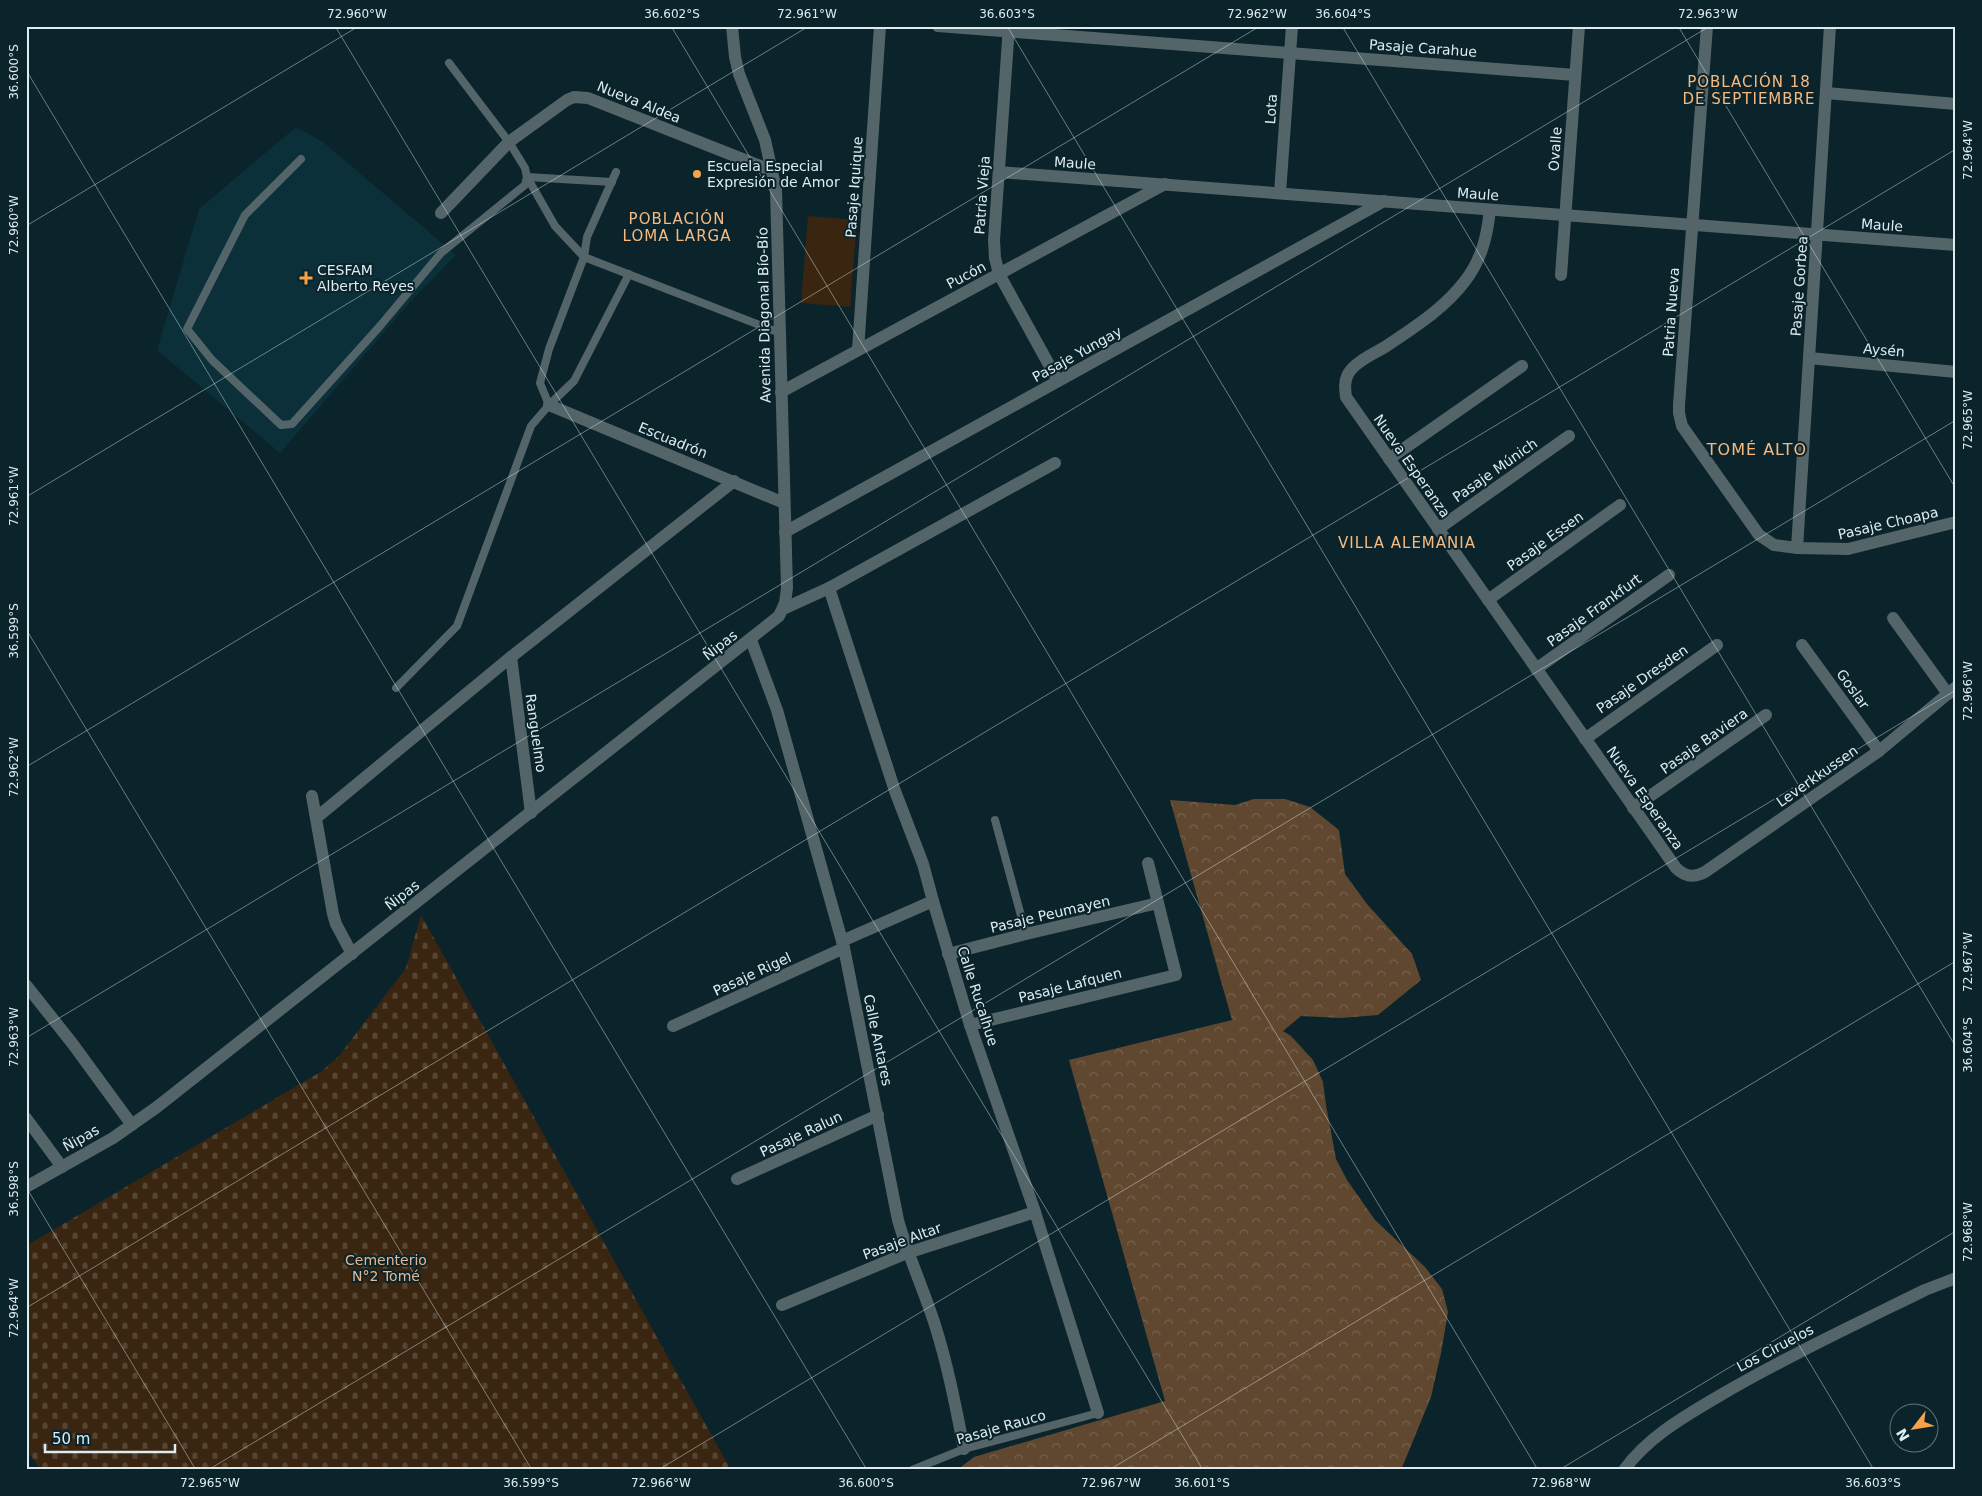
<svg xmlns="http://www.w3.org/2000/svg" width="1982" height="1496" viewBox="0 0 1982 1496" font-family="'DejaVu Sans',sans-serif">
<style>
.built{fill:#0b3039}
.forest{fill:url(#forest-crowns)}
.cemetery{fill:url(#cemetery-stones)}
.pitch{fill:#3a2510}
.lines{fill:none;stroke-linecap:round;stroke-linejoin:round}
.lane{stroke:#54656a;stroke-width:8}
.street{stroke:#54656a;stroke-width:12}
.ticks{fill:none;stroke:#ddecf1;stroke-width:1;stroke-opacity:0.45}
.poi-dot{fill:#f6a248;stroke:#0b242b;stroke-width:2}
.labels{text-anchor:middle;dominant-baseline:central;stroke-width:4;stroke-linejoin:round;paint-order:stroke}
.street-label{font-size:14px;fill:#ddecf1;stroke:#0b242b}
.poi-label{font-size:14px;fill:#ddecf1;stroke:#0b242b;text-anchor:start}
.park-label{font-size:14px;fill:#e6b78c;stroke:#0b242b}
.neighbourhood-label{font-size:15px;letter-spacing:1px;fill:#f5ba81;stroke:#0b242b}
.quarter-label{font-size:16px;letter-spacing:1px;fill:#f5ba81;stroke:#0b242b}
.neatline{fill:none;stroke:#ddecf1;stroke-width:2}
.ticks-label{font-size:12px;text-anchor:middle;fill:#ddecf1}
</style>
<defs>
<pattern id="forest-crowns" width="20" height="18" patternUnits="userSpaceOnUse" patternTransform="scale(1.25)"><rect width="20" height="18" fill="#604730"/><path d="M2 6a3 3 0 1 1 6 0M12 15a3 3 0 1 1 6 0" fill="none" stroke="#76624e"/></pattern>
<pattern id="cemetery-stones" width="16" height="16" patternUnits="userSpaceOnUse" patternTransform="scale(1.25)"><rect width="16" height="16" fill="#3a2510"/><path d="M2 7V4a2 2 0 0 1 4 0v3zM10 15v-3a2 2 0 0 1 4 0v3z" fill="#564533"/></pattern>
</defs>
<rect width="100%" height="100%" fill="#0b242b"/>
<!-- built -->
<path class="built" d="M 296,127 L 323,142 L 456,255 L 411,301 L 280,453 L 157,350 L 199,209 Z"/>
<!-- forest -->
<path class="forest" d="M 1254,799 L 1285,799 L 1310,807 L 1339,830 L 1345,874 L 1367,904 L 1412,954 L 1421,980 L 1378,1015 L 1341,1018 L 1301,1016 L 1283,1031 L 1291,1036 L 1313,1060 L 1323,1082 L 1326,1105 L 1336,1159 L 1347,1180 L 1375,1220 L 1425,1267 L 1442,1289 L 1448,1312 L 1441,1353 L 1431,1397 L 1401,1470 L 957,1470 L 974,1457 L 1165,1401 L 1069,1060 L 1232,1020 L 1170,800 L 1235,805 Z"/>
<!-- cemetery -->
<path class="cemetery" d="M 421,915 L 731,1470 L 41,1470 L 26,1450 L 26,1246 L 322,1071 L 339,1056 L 406,968 Z"/>
<!-- pitch -->
<path class="pitch" d="M 808,216 L 857,220 L 850,307 L 801,303 Z"/>
<g class="lines">
<!-- lane -->
<g class="lane">
<path d="M 301,159 L 245,215 L 187,329 L 212,360 L 281,425 L 292,424 L 380,326 L 441,253 L 525,185 L 527,177 L 525,168 L 509,142 L 449,63"/>
<path d="M 616,172 L 587,237 L 584,257 L 780,333"/>
<path d="M 527,177 L 555,226 L 584,257 L 549,349 L 540,383 L 549,405"/>
<path d="M 527,177 L 612,182"/>
<path d="M 396,688 L 457,626 L 531,426 L 549,405 L 574,381 L 629,274"/>
<path d="M 995,820 L 1026,934"/>
<path d="M 912,1470 L 964,1449 L 1098,1413"/>
</g>
<!-- street -->
<g class="street">
<path d="M 938,26 L 1575,75"/>
<path d="M 1009,26 L 994,240 L 995,258 L 999,274 L 1058,381"/>
<path d="M 1707,26 L 1679,405 L 1679,413 L 1682,426 L 1759,535 L 1774,545 L 1797,548 L 1848,549 L 1956,522"/>
<path d="M 1826,93 L 1956,104"/>
<path d="M 999,172 L 1956,245"/>
<path d="M 1280,193 L 1292,26"/>
<path d="M 1490,210 C 1487,236 1482,259 1465,281 C 1444,309 1413,328 1385,347 C 1373,354 1355,362 1348,374 C 1344,382 1345,389 1346,397 L 1676,868 C 1685,877 1694,878 1705,872 L 1879,751 L 1956,687"/>
<path d="M 441,213 L 509,142 L 567,100 L 574,97 L 588,98 L 773,171"/>
<path d="M 1561,275 L 1579,26"/>
<path d="M 858,350 L 880,26"/>
<path d="M 1809,358 L 1956,372"/>
<path d="M 781,392 L 1165,184"/>
<path d="M 549,405 L 784,503"/>
<path d="M 1389,459 L 1522,366"/>
<path d="M 1438,529 L 1569,436"/>
<path d="M 785,532 L 1384,201"/>
<path d="M 1797,548 L 1830,26"/>
<path d="M 829,588 L 895,791 L 923,864 L 933,901 L 970,1025 L 1035,1212 L 1098,1413"/>
<path d="M 1488,600 L 1620,505"/>
<path d="M 783,609 L 829,588 L 1055,463"/>
<path d="M 1893,618 L 1948,694"/>
<path d="M 751,640 L 777,710 L 844,948 L 898,1220 C 908,1256 924,1290 935,1325 C 948,1366 956,1408 964,1449"/>
<path d="M 1802,645 L 1879,751"/>
<path d="M 511,657 L 531,813"/>
<path d="M 1536,669 L 1669,575"/>
<path d="M 1585,739 L 1717,645"/>
<path d="M 312,796 L 333,914 L 336,924 L 352,954"/>
<path d="M 1633,808 L 1766,715"/>
<path d="M 316,818 L 511,657 L 734,481"/>
<path d="M 842,941 L 933,901"/>
<path d="M 948,954 L 1026,934 L 1158,903"/>
<path d="M 26,985 L 72,1043 L 132,1125"/>
<path d="M 970,1025 L 1176,975 L 1148,863"/>
<path d="M 673,1026 L 844,948"/>
<path d="M 26,1118 L 62,1167"/>
<path d="M 737,1179 L 878,1115"/>
<path d="M 26,1187 L 113,1138 L 157,1107 L 779,616 L 785,603 L 787,588 L 776,190 L 765,140 L 739,74 L 735,57 L 732,26"/>
<path d="M 782,1305 L 907,1253 L 1035,1212"/>
<path d="M 1624,1470 C 1648,1437 1685,1416 1719,1396 C 1786,1357 1856,1324 1925,1290 L 1956,1278"/>
</g>
</g>
<!-- ticks -->
<path class="ticks" d="M 335,26 L 1203,1470M 671,26 L 1538,1470M 1007,26 L 1874,1470M 1342,26 L 1956,1047M 1678,26 L 1956,489M 26,70 L 867,1470M 26,226 L 359,26M 26,497 L 809,26M 26,629 L 532,1470M 26,767 L 1260,26M 26,1038 L 1710,26M 26,1187 L 196,1470M 26,1308 L 1956,149M 208,1470 L 1956,420M 658,1470 L 1956,690M 1109,1470 L 1956,961M 1559,1470 L 1956,1231"/>
<!-- markers -->
<g class="poi-dot">
<circle cx="697" cy="174" r="5"/>
<path d="M303.5 270.5h5v5h5v5h-5v5h-5v-5h-5v-5h5z"/>
</g>
<g class="labels">
<!-- street labels -->
<g class="street-label">
<text transform="translate(1423 48) rotate(4)">Pasaje Carahue</text>
<text transform="translate(639 102) rotate(22)">Nueva Aldea</text>
<text transform="translate(1271 109) rotate(-86)">Lota</text>
<text transform="translate(1555 149) rotate(-86)">Ovalle</text>
<text transform="translate(1075 163) rotate(4)">Maule</text>
<text transform="translate(854 187) rotate(-86)">Pasaje Iquique</text>
<text transform="translate(1478 194) rotate(4)">Maule</text>
<text transform="translate(982 195) rotate(-86)">Patria Vieja</text>
<text transform="translate(1882 225) rotate(4)">Maule</text>
<text transform="translate(966 275) rotate(-28)">Pucón</text>
<text transform="translate(1799 286) rotate(-86)">Pasaje Gorbea</text>
<text transform="translate(1671 312) rotate(-86)">Patria Nueva</text>
<text transform="translate(764 315) rotate(-91)">Avenida Diagonal Bío-Bío</text>
<text transform="translate(1884 350) rotate(5)">Aysén</text>
<text transform="translate(1077 354) rotate(-29)">Pasaje Yungay</text>
<text transform="translate(673 440) rotate(22)">Escuadrón</text>
<text transform="translate(1412 466) rotate(55)">Nueva Esperanza</text>
<text transform="translate(1495 470) rotate(-35)">Pasaje Múnich</text>
<text transform="translate(1888 523) rotate(-13)">Pasaje Choapa</text>
<text transform="translate(1545 541) rotate(-36)">Pasaje Essen</text>
<text transform="translate(1594 610) rotate(-36)">Pasaje Frankfurt</text>
<text transform="translate(720 645) rotate(-38)">Ñipas</text>
<text transform="translate(1642 679) rotate(-35)">Pasaje Dresden</text>
<text transform="translate(1853 689) rotate(54)">Goslar</text>
<text transform="translate(536 733) rotate(82)">Ranguelmo</text>
<text transform="translate(1704 741) rotate(-35)">Pasaje Baviera</text>
<text transform="translate(1817 776) rotate(-35)">Leverkkussen</text>
<text transform="translate(1645 798) rotate(55)">Nueva Esperanza</text>
<text transform="translate(402 895) rotate(-38)">Ñipas</text>
<text transform="translate(1050 914) rotate(-13)">Pasaje Peumayen</text>
<text transform="translate(752 974) rotate(-25)">Pasaje Rigel</text>
<text transform="translate(1070 985) rotate(-14)">Pasaje Lafquen</text>
<text transform="translate(978 996) rotate(72)">Calle Rucalhue</text>
<text transform="translate(878 1040) rotate(78)">Calle Antares</text>
<text transform="translate(801 1134) rotate(-25)">Pasaje Ralun</text>
<text transform="translate(81 1138) rotate(-30)">Ñipas</text>
<text transform="translate(902 1241) rotate(-20)">Pasaje Altar</text>
<text transform="translate(1775 1348) rotate(-28)">Los Ciruelos</text>
<text transform="translate(1001 1427) rotate(-16)">Pasaje Rauco</text>
</g>
<!-- poi labels -->
<g class="poi-label">
<text x="707" y="166">Escuela Especial<tspan x="707" dy="16">Expresión de Amor</tspan></text>
<text x="317" y="270">CESFAM<tspan x="317" dy="16">Alberto Reyes</tspan></text>
</g>
<!-- park labels -->
<g class="park-label">
<text x="386" y="1260">Cementerio<tspan x="386" dy="16">N°2 Tomé</tspan></text>
</g>
<!-- neighbourhood labels -->
<g class="neighbourhood-label">
<text x="1749" y="82">POBLACIÓN 18<tspan x="1749" dy="17">DE SEPTIEMBRE</tspan></text>
<text x="677" y="219">POBLACIÓN<tspan x="677" dy="17">LOMA LARGA</tspan></text>
<text x="1407" y="543">VILLA ALEMANIA</text>
</g>
<!-- quarter labels -->
<g class="quarter-label">
<text x="1757" y="449">TOMÉ ALTO</text>
</g>
</g>
<!-- border -->
<rect width="1982" height="1496" fill="none" stroke="#0b242b" stroke-width="55"/>
<!-- north arrow -->
<g transform="translate(1914 1428) rotate(239)"><circle r="24" fill="#0b242b" stroke="#5f747a"/>
<path d="M0-4L9 19L0 12L-9 19Z" fill="#f6a248"/>
<text y="-8" font-size="14" font-weight="bold" text-anchor="middle" fill="#ddecf1">N</text>
</g>
<!-- scale -->
<path d="M45 1444v8h130v-8" fill="none" stroke="#ddecf1" stroke-width="2.5"/>
<text x="52" y="1444" font-size="15" fill="#ddecf1" stroke="#0b242b" stroke-width="4" paint-order="stroke">50 m</text>
<rect x="28" y="28" width="1926" height="1440" class="neatline"/>
<g class="ticks-label">
<text x="357" y="18">72.960°W</text>
<text x="672" y="18">36.602°S</text>
<text x="807" y="18">72.961°W</text>
<text x="1007" y="18">36.603°S</text>
<text x="1257" y="18">72.962°W</text>
<text x="1343" y="18">36.604°S</text>
<text x="1708" y="18">72.963°W</text>
<text transform="translate(14 72) rotate(-90)" y="4">36.600°S</text>
<text transform="translate(1968 150) rotate(-90)" y="4">72.964°W</text>
<text transform="translate(14 225) rotate(-90)" y="4">72.960°W</text>
<text transform="translate(1968 420) rotate(-90)" y="4">72.965°W</text>
<text transform="translate(14 496) rotate(-90)" y="4">72.961°W</text>
<text transform="translate(14 631) rotate(-90)" y="4">36.599°S</text>
<text transform="translate(1968 691) rotate(-90)" y="4">72.966°W</text>
<text transform="translate(14 767) rotate(-90)" y="4">72.962°W</text>
<text transform="translate(1968 962) rotate(-90)" y="4">72.967°W</text>
<text transform="translate(14 1037) rotate(-90)" y="4">72.963°W</text>
<text transform="translate(1968 1045) rotate(-90)" y="4">36.604°S</text>
<text transform="translate(14 1189) rotate(-90)" y="4">36.598°S</text>
<text transform="translate(1968 1232) rotate(-90)" y="4">72.968°W</text>
<text transform="translate(14 1308) rotate(-90)" y="4">72.964°W</text>
<text x="210" y="1487">72.965°W</text>
<text x="531" y="1487">36.599°S</text>
<text x="661" y="1487">72.966°W</text>
<text x="866" y="1487">36.600°S</text>
<text x="1111" y="1487">72.967°W</text>
<text x="1202" y="1487">36.601°S</text>
<text x="1561" y="1487">72.968°W</text>
<text x="1873" y="1487">36.603°S</text>
</g>
</svg>
